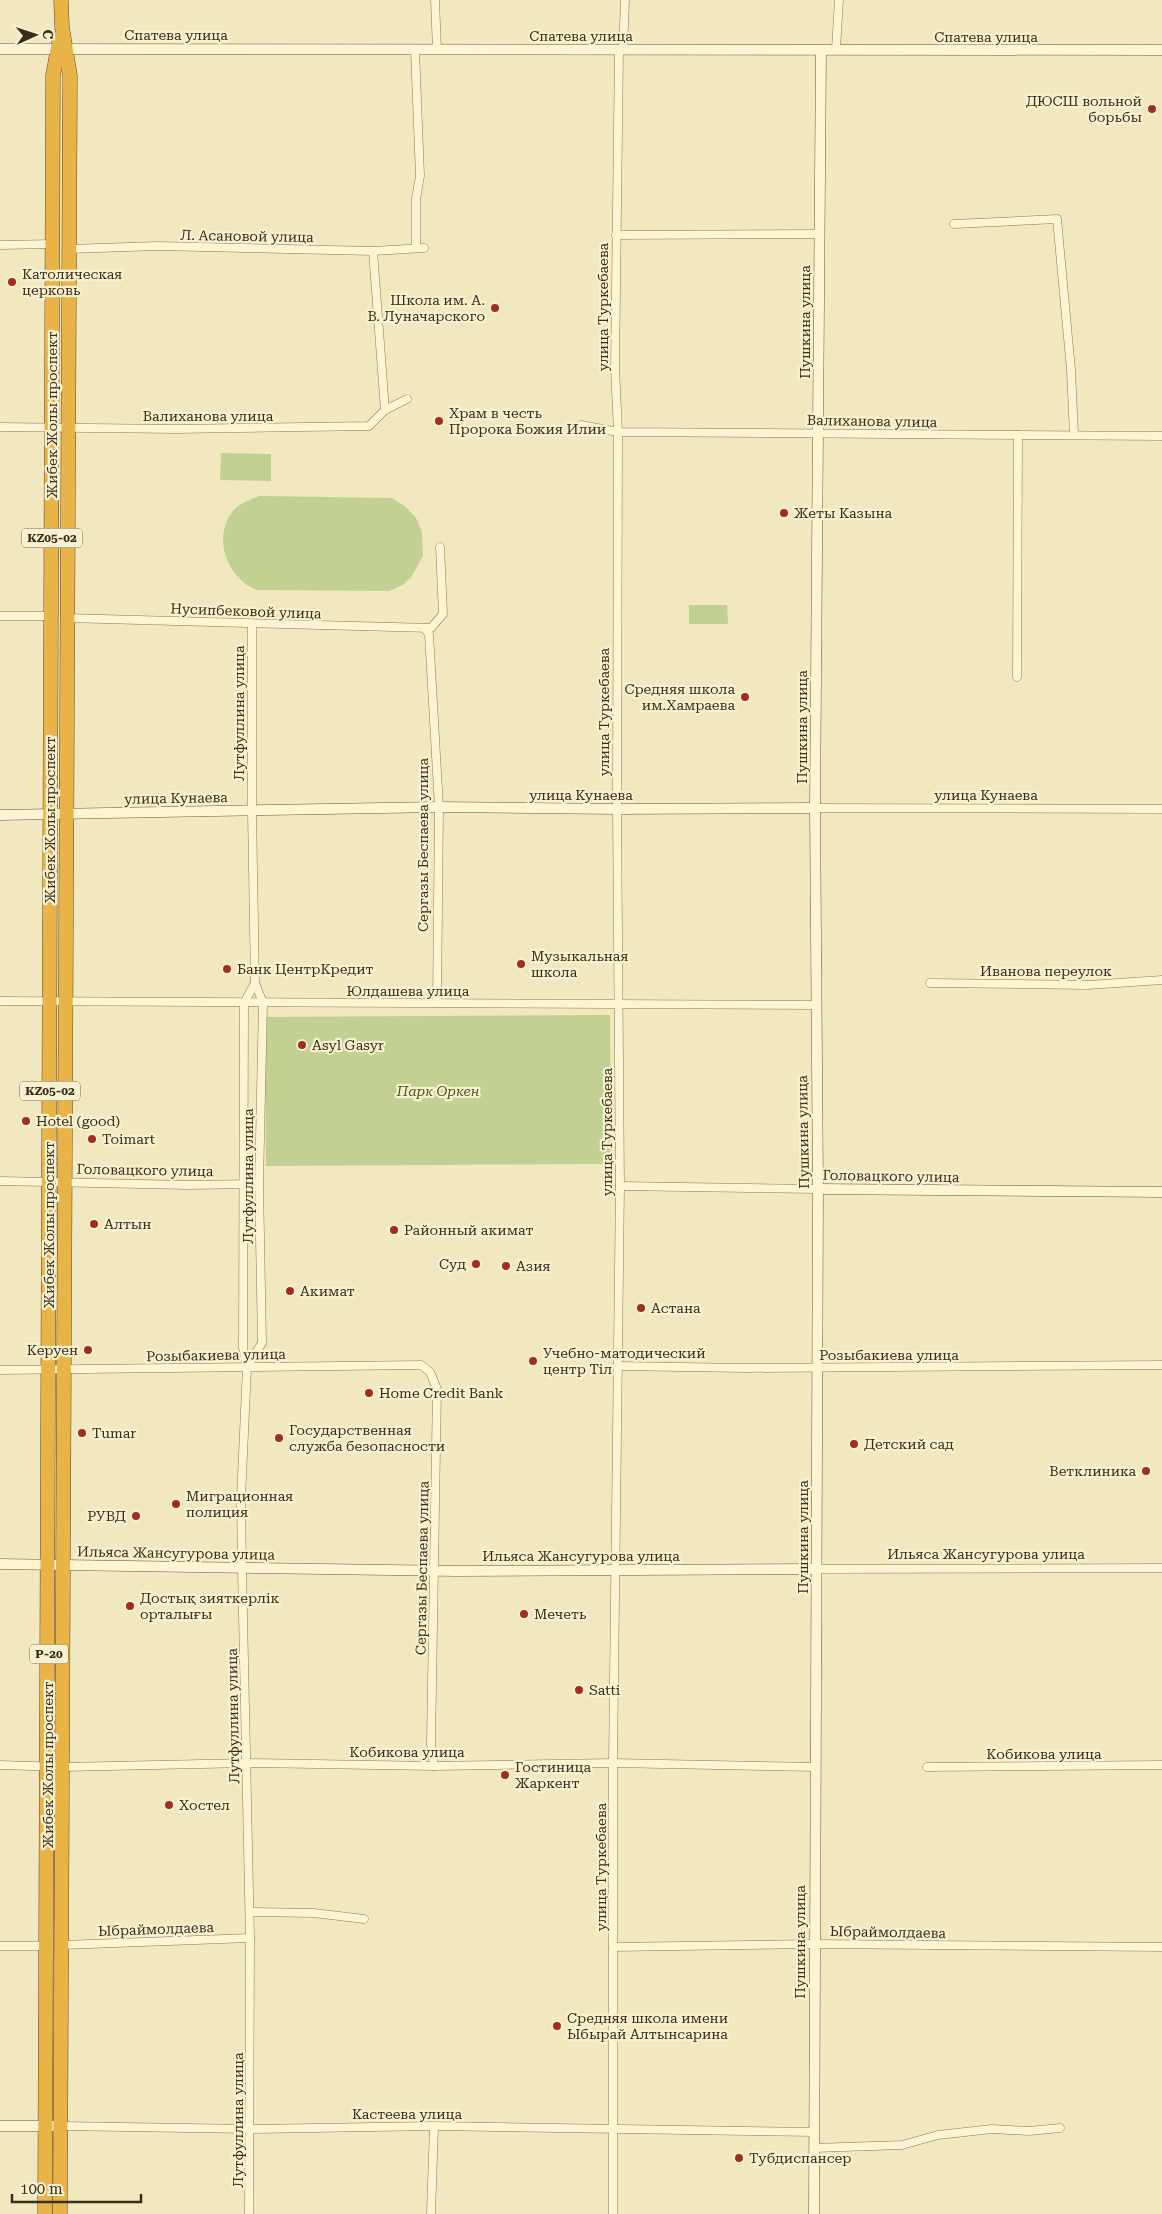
<svg xmlns="http://www.w3.org/2000/svg" width="1162" height="2214" viewBox="0 0 1162 2214" font-family="'Roboto Serif',serif">
<style>
.green{fill:#c2d092}
.lines{fill:none;stroke-linecap:round;stroke-linejoin:round}
.street-casing{stroke:#8c7855;stroke-width:9}
.secondary-casing{stroke:#6d5939;stroke-width:11}
.highway-casing{stroke:#59452a;stroke-width:15}
.street{stroke:#fcf4d2;stroke-width:8}
.secondary{stroke:#fcf4d2;stroke-width:10}
.highway{stroke:#e9b447;stroke-width:14}
.poi-dot{fill:#a02e20;stroke:#f8f1cf;stroke-width:2}
.labels{text-anchor:middle;dominant-baseline:central;stroke-width:4.5;stroke-linejoin:round;paint-order:stroke}
.shield{fill:#f8f1cf;stroke:#736851;stroke-width:1}
.shield-label{font-size:12px;font-weight:bold;fill:#3a2d1b}
.street-label{font-size:14px;fill:#3a2d1b;stroke:#f8f1cf}
.poi-label{font-size:14px;fill:#3a2d1b;stroke:#f8f1cf;text-anchor:start}
.park-label{font-size:14px;font-style:italic;fill:#445820;stroke:#f8f1cf}
</style>
<rect width="100%" height="100%" fill="#f1e8bf"/>
<!-- green -->
<g class="green">
<path d="M 221,453 L 271,454 L 271,481 L 220,480 Z"/>
<path d="M 259,496 L 391,498 L 405,506 L 416,518 L 422,532 L 423,556 L 411,577 L 403,585 L 389,591 L 257,590 C 228,579 212,539 232,512 C 238,504 250,500 259,496 Z"/>
<path d="M 689,605 L 727,605 L 728,624 L 689,624 Z"/>
<path d="M 610,1015 L 611,1164 L 266,1166 L 265,1017 Z"/>
</g>
<g class="lines">
<defs>
<g id="street">
<path d="M 435,0 L 437,50"/>
<path d="M 836,49 L 839,0"/>
<path d="M 415,50 L 420,176 L 416,199 L 416,248"/>
<path d="M 623,50 L 625,0"/>
<path d="M 954,224 L 1057,219 L 1071,370 L 1074,435"/>
<path d="M 616,235 L 818,234"/>
<path d="M 0,245 L 53,244"/>
<path d="M 69,249 L 158,246 L 373,251 L 424,248"/>
<path d="M 373,251 L 385,410"/>
<path d="M 581,425 L 618,432 L 1162,436"/>
<path d="M 0,427 L 177,429 L 369,426 L 385,410 L 407,399"/>
<path d="M 0,616 L 52,616"/>
<path d="M 67,618 L 431,628 L 443,614 L 440,547"/>
<path d="M 425,629 L 429,634 L 439,807 L 437,1003"/>
<path d="M 1017,677 L 1018,435"/>
<path d="M 815,808 L 1162,809"/>
<path d="M 930,983 L 1088,985 L 1162,980"/>
<path d="M 0,1001 L 815,1005"/>
<path d="M 0,1181 L 188,1185 L 259,1184"/>
<path d="M 620,1186 L 818,1189"/>
<path d="M 617,1366 L 745,1368 L 1162,1365"/>
<path d="M 247,1367 L 262,1343 L 259,1184 L 263,1003 L 255,983 L 252,811 L 252,624"/>
<path d="M 0,1370 L 421,1365 L 430,1372 L 437,1389 L 431,1744 L 434,1766"/>
<path d="M 817,1569 L 1162,1568"/>
<path d="M 0,1765 L 64,1767 L 247,1763 L 434,1766 L 613,1763 L 814,1767"/>
<path d="M 927,1767 L 1162,1765"/>
<path d="M 250,1912 L 314,1913 L 364,1919"/>
<path d="M 62,1945 L 250,1938"/>
<path d="M 0,1946 L 47,1946"/>
<path d="M 613,1947 L 814,1944 L 1162,1947"/>
<path d="M 61,2126 L 250,2129 L 434,2126 L 814,2132"/>
<path d="M 814,2148 L 902,2145 L 938,2135 L 992,2129 L 1029,2131 L 1060,2128"/>
<path d="M 249,2214 L 250,1938 L 242,1569 L 241,1498 L 247,1367 L 243,1348 L 244,1003 L 255,983"/>
<path d="M 431,2214 L 434,2126"/>
<path d="M 613,2214 L 613,1763 L 620,1186 L 617,809 L 618,432 L 615,368 L 619,50"/>
</g>
<g id="secondary">
<path d="M 0,49 L 1162,50"/>
<path d="M 0,815 L 439,807 L 617,809 L 815,808"/>
<path d="M 818,1189 L 1162,1192"/>
<path d="M 0,1564 L 456,1571 L 817,1569"/>
<path d="M 0,2126 L 61,2126"/>
<path d="M 814,2214 L 818,1189 L 815,808 L 821,50"/>
</g>
<g id="highway">
<path d="M 45,2214 L 53,75 L 60,37"/>
<path d="M 60,2214 L 70,76 L 62,27 L 61,0"/>
</g>
</defs>
<!-- street casing -->
<use href="#street" class="street-casing"/>
<!-- secondary casing -->
<use href="#secondary" class="secondary-casing"/>
<!-- highway casing -->
<use href="#highway" class="highway-casing"/>
<!-- street -->
<use href="#street" class="street"/>
<!-- secondary -->
<use href="#secondary" class="secondary"/>
<!-- highway -->
<use href="#highway" class="highway"/>
</g>
<!-- markers -->
<g class="poi-dot">
<circle cx="1152" cy="109" r="5"/>
<circle cx="12" cy="282" r="5"/>
<circle cx="495" cy="308" r="5"/>
<circle cx="439" cy="421" r="5"/>
<circle cx="784" cy="513" r="5"/>
<circle cx="745" cy="697" r="5"/>
<circle cx="521" cy="964" r="5"/>
<circle cx="227" cy="969" r="5"/>
<circle cx="302" cy="1045" r="5"/>
<circle cx="26" cy="1121" r="5"/>
<circle cx="92" cy="1139" r="5"/>
<circle cx="94" cy="1224" r="5"/>
<circle cx="394" cy="1230" r="5"/>
<circle cx="476" cy="1264" r="5"/>
<circle cx="506" cy="1266" r="5"/>
<circle cx="290" cy="1291" r="5"/>
<circle cx="641" cy="1308" r="5"/>
<circle cx="88" cy="1350" r="5"/>
<circle cx="533" cy="1361" r="5"/>
<circle cx="369" cy="1393" r="5"/>
<circle cx="82" cy="1433" r="5"/>
<circle cx="279" cy="1438" r="5"/>
<circle cx="854" cy="1444" r="5"/>
<circle cx="1146" cy="1471" r="5"/>
<circle cx="176" cy="1504" r="5"/>
<circle cx="136" cy="1516" r="5"/>
<circle cx="130" cy="1606" r="5"/>
<circle cx="524" cy="1614" r="5"/>
<circle cx="579" cy="1690" r="5"/>
<circle cx="505" cy="1775" r="5"/>
<circle cx="169" cy="1805" r="5"/>
<circle cx="557" cy="2026" r="5"/>
<circle cx="739" cy="2158" r="5"/>
</g>
<g class="labels">
<!-- shield labels -->
<g class="shield">
<rect x="22" y="528.5" width="60" height="19" rx="4"/>
<rect x="20" y="1081.5" width="60" height="19" rx="4"/>
<rect x="30" y="1644.5" width="38" height="19" rx="4"/>
</g>
<g class="shield-label">
<text x="52" y="538">KZ05-02</text>
<text x="50" y="1091">KZ05-02</text>
<text x="49" y="1654">Р-20</text>
</g>
<!-- street labels -->
<g class="street-label">
<text x="176" y="35">Спатева улица</text>
<text x="581" y="36">Спатева улица</text>
<text x="986" y="37">Спатева улица</text>
<text transform="translate(247 236) rotate(1)">Л. Асановой улица</text>
<text transform="translate(603 307) rotate(-90)">улица Туркебаева</text>
<text transform="translate(805 322) rotate(-90)">Пушкина улица</text>
<text transform="translate(52 415) rotate(-90)">Жибек Жолы проспект</text>
<text x="208" y="416">Валиханова улица</text>
<text transform="translate(872 421) rotate(1)">Валиханова улица</text>
<text transform="translate(246 611) rotate(2)">Нусипбековой улица</text>
<text transform="translate(604 712) rotate(-90)">улица Туркебаева</text>
<text transform="translate(239 713) rotate(-90)">Лутфуллина улица</text>
<text transform="translate(802 727) rotate(-90)">Пушкина улица</text>
<text x="581" y="795">улица Кунаева</text>
<text x="986" y="795">улица Кунаева</text>
<text transform="translate(176 798) rotate(-1)">улица Кунаева</text>
<text transform="translate(50 820) rotate(-90)">Жибек Жолы проспект</text>
<text transform="translate(423 845) rotate(-90)">Сергазы Беспаева улица</text>
<text x="1046" y="971">Иванова переулок</text>
<text x="408" y="991">Юлдашева улица</text>
<text transform="translate(607 1132) rotate(-90)">улица Туркебаева</text>
<text transform="translate(803 1132) rotate(-91)">Пушкина улица</text>
<text transform="translate(145 1170) rotate(1)">Головацкого улица</text>
<text transform="translate(248 1176) rotate(-90)">Лутфуллина улица</text>
<text transform="translate(891 1176) rotate(1)">Головацкого улица</text>
<text transform="translate(49 1225) rotate(-90)">Жибек Жолы проспект</text>
<text transform="translate(216 1355) rotate(-1)">Розыбакиева улица</text>
<text x="889" y="1355">Розыбакиева улица</text>
<text transform="translate(803 1537) rotate(-90)">Пушкина улица</text>
<text transform="translate(176 1553) rotate(1)">Ильяса Жансугурова улица</text>
<text x="986" y="1554">Ильяса Жансугурова улица</text>
<text x="581" y="1556">Ильяса Жансугурова улица</text>
<text transform="translate(422 1568) rotate(-89)">Сергазы Беспаева улица</text>
<text transform="translate(233 1716) rotate(-91)">Лутфуллина улица</text>
<text x="407" y="1752">Кобикова улица</text>
<text x="1044" y="1754">Кобикова улица</text>
<text transform="translate(48 1765) rotate(-90)">Жибек Жолы проспект</text>
<text transform="translate(601 1867) rotate(-90)">улица Туркебаева</text>
<text transform="translate(156 1929) rotate(-2)">Ыбраймолдаева</text>
<text transform="translate(888 1932) rotate(1)">Ыбраймолдаева</text>
<text transform="translate(800 1942) rotate(-90)">Пушкина улица</text>
<text x="407" y="2114">Кастеева улица</text>
<text transform="translate(238 2120) rotate(-90)">Лутфуллина улица</text>
</g>
<!-- poi labels -->
<g class="poi-label">
<text x="1142" y="101" text-anchor="end">ДЮСШ вольной<tspan x="1142" dy="16">борьбы</tspan></text>
<text x="22" y="274">Католическая<tspan x="22" dy="16">церковь</tspan></text>
<text x="485" y="300" text-anchor="end">Школа им. А.<tspan x="485" dy="16">В. Луначарского</tspan></text>
<text x="449" y="413">Храм в честь<tspan x="449" dy="16">Пророка Божия Илии</tspan></text>
<text x="794" y="513">Жеты Казына</text>
<text x="735" y="689" text-anchor="end">Средняя школа<tspan x="735" dy="16">им.Хамраева</tspan></text>
<text x="531" y="956">Музыкальная<tspan x="531" dy="16">школа</tspan></text>
<text x="237" y="969">Банк ЦентрКредит</text>
<text x="312" y="1045">Asyl Gasyr</text>
<text x="36" y="1121">Hotel (good)</text>
<text x="102" y="1139">Toimart</text>
<text x="104" y="1224">Алтын</text>
<text x="404" y="1230">Районный акимат</text>
<text x="466" y="1264" text-anchor="end">Суд</text>
<text x="516" y="1266">Азия</text>
<text x="300" y="1291">Акимат</text>
<text x="651" y="1308">Астана</text>
<text x="78" y="1350" text-anchor="end">Керуен</text>
<text x="543" y="1353">Учебно-матодический<tspan x="543" dy="16">центр Тіл</tspan></text>
<text x="379" y="1393">Home Credit Bank</text>
<text x="289" y="1430">Государственная<tspan x="289" dy="16">служба безопасности</tspan></text>
<text x="92" y="1433">Tumar</text>
<text x="864" y="1444">Детский сад</text>
<text x="1136" y="1471" text-anchor="end">Ветклиника</text>
<text x="186" y="1496">Миграционная<tspan x="186" dy="16">полиция</tspan></text>
<text x="126" y="1516" text-anchor="end">РУВД</text>
<text x="140" y="1598">Достық зияткерлік<tspan x="140" dy="16">орталығы</tspan></text>
<text x="534" y="1614">Мечеть</text>
<text x="589" y="1690">Satti</text>
<text x="515" y="1767">Гостиница<tspan x="515" dy="16">Жаркент</tspan></text>
<text x="179" y="1805">Хостел</text>
<text x="567" y="2018">Средняя школа имени<tspan x="567" dy="16">Ыбырай Алтынсарина</tspan></text>
<text x="749" y="2158">Тубдиспансер</text>
</g>
<!-- park labels -->
<g class="park-label">
<text x="438" y="1091">Парк Оркен</text>
</g>
</g>
<!-- north arrow -->
<g transform="translate(35 35) rotate(87)" stroke="#f8f1cf" stroke-width="4" paint-order="stroke">
<path d="M0-4L9 19L0 12L-9 19Z" fill="#3a2d1b"/>
<text y="-8" font-size="14" font-weight="bold" text-anchor="middle" fill="#3a2d1b">С</text>
</g>
<!-- scale -->
<path d="M12 2194v8h129v-8" fill="none" stroke="#3a2d1b" stroke-width="2.5"/>
<text x="20" y="2194" font-size="15" fill="#3a2d1b" stroke="#f8f1cf" stroke-width="4" paint-order="stroke">100 m</text>
</svg>
